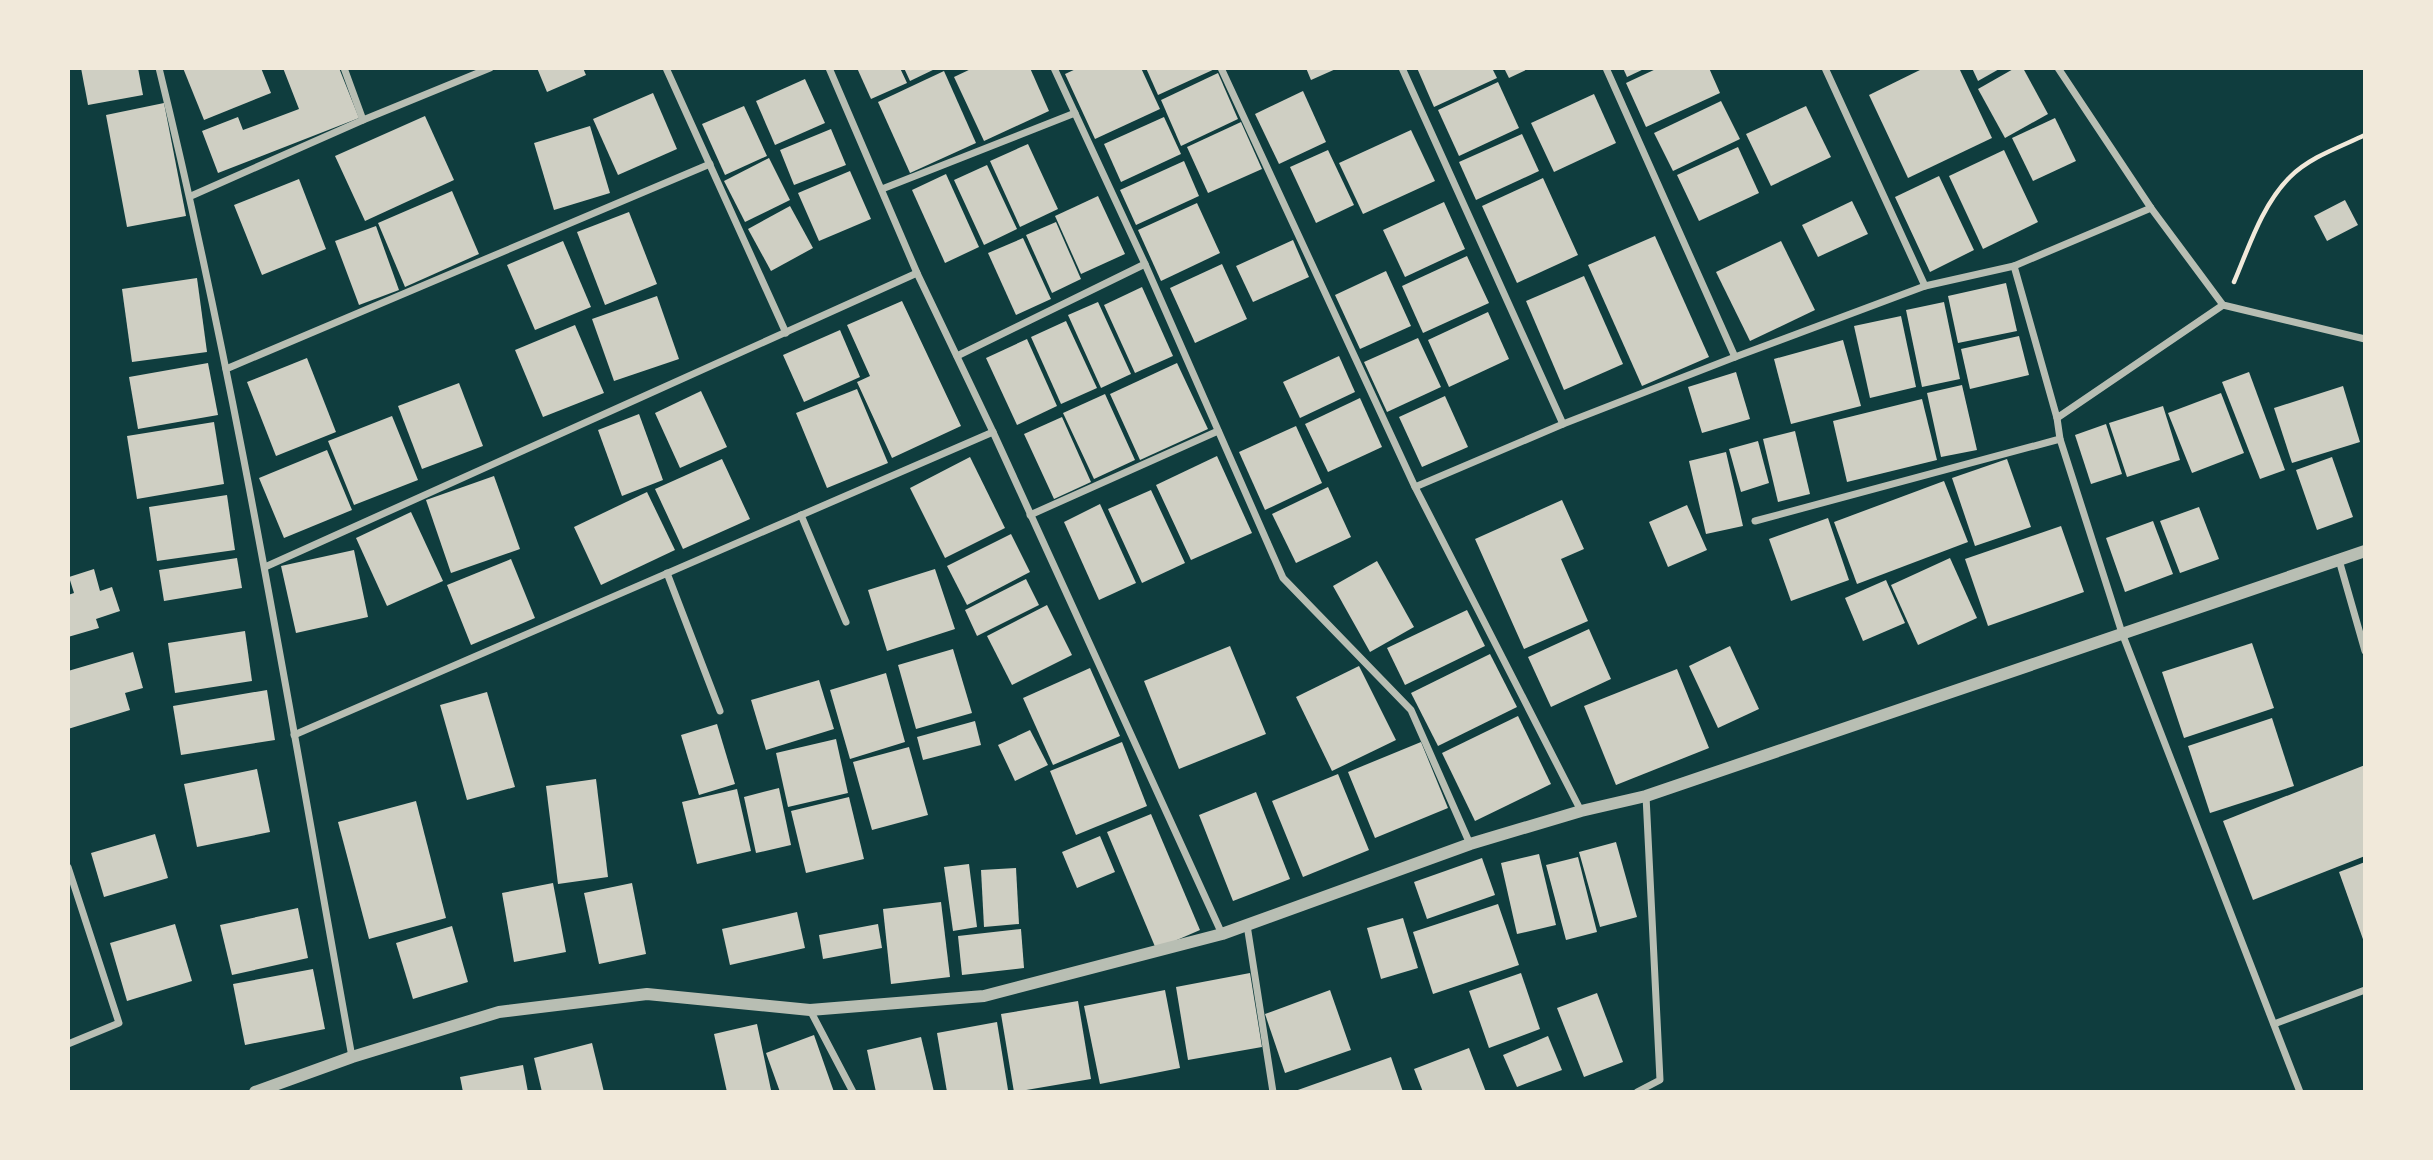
<svg xmlns="http://www.w3.org/2000/svg" width="2433" height="1160" viewBox="0 0 2433 1160" font-family="'PT Serif',serif">
<style>
.building{fill:#cfcfc3}
.lines{fill:none;stroke-linecap:round;stroke-linejoin:round}
.path{stroke:#f1e9da;stroke-width:4.5}
.minor{stroke:#b8beb3;stroke-width:7}
.tertiary{stroke:#b8beb3;stroke-width:12}
</style>
<rect width="100%" height="100%" fill="#0f3d3e"/>
<!-- building -->
<g class="building">
<path d="M 81,68 L 138,68 L 143,95 L 88,105 Z"/>
<path d="M 183,68 L 261,68 L 271,93 L 204,120 Z"/>
<path d="M 283,68 L 339,68 L 359,118 L 218,173 L 202,131 L 238,117 L 243,130 L 299,109 Z"/>
<path d="M 537,68 L 583,68 L 586,75 L 547,92 Z"/>
<path d="M 857,68 L 900,68 L 907,83 L 871,99 Z"/>
<path d="M 904,68 L 937,68 L 910,81 Z"/>
<path d="M 973,68 L 1030,68 L 1049,111 L 984,141 L 954,77 Z"/>
<path d="M 1078,68 L 1141,68 L 1160,109 L 1095,139 L 1065,74 Z"/>
<path d="M 1146,68 L 1217,68 L 1158,95 Z"/>
<path d="M 1306,68 L 1338,68 L 1311,80 Z"/>
<path d="M 1417,68 L 1492,68 L 1497,78 L 1434,107 Z"/>
<path d="M 1504,68 L 1530,68 L 1509,78 Z"/>
<path d="M 1623,68 L 1646,68 L 1627,77 Z"/>
<path d="M 1658,68 L 1709,68 L 1720,93 L 1646,127 L 1626,83 Z"/>
<path d="M 1924,68 L 1959,68 L 1992,138 L 1908,178 L 1869,95 Z"/>
<path d="M 1972,68 L 2001,68 L 1978,81 Z"/>
<path d="M 2015,68 L 2023,68 L 2048,114 L 2005,138 L 1978,89 Z"/>
<path d="M 944,71 L 976,143 L 910,173 L 878,102 Z"/>
<path d="M 1218,73 L 1238,119 L 1181,146 L 1161,100 Z"/>
<path d="M 805,79 L 825,123 L 775,145 L 756,101 Z"/>
<path d="M 1498,82 L 1519,128 L 1459,156 L 1438,110 Z"/>
<path d="M 1303,91 L 1326,142 L 1279,164 L 1255,114 Z"/>
<path d="M 653,93 L 677,149 L 618,175 L 593,119 Z"/>
<path d="M 1594,94 L 1616,143 L 1554,172 L 1531,123 Z"/>
<path d="M 1721,101 L 1740,139 L 1673,171 L 1654,133 Z"/>
<path d="M 164,103 L 186,216 L 127,227 L 106,115 Z"/>
<path d="M 744,106 L 767,156 L 725,175 L 702,124 Z"/>
<path d="M 1806,106 L 1831,157 L 1771,186 L 1746,134 Z"/>
<path d="M 425,116 L 454,180 L 365,221 L 335,156 Z"/>
<path d="M 1164,117 L 1181,154 L 1121,182 L 1104,144 Z"/>
<path d="M 2055,118 L 2076,161 L 2033,181 L 2012,138 Z"/>
<path d="M 1241,122 L 1262,169 L 1208,193 L 1187,147 Z"/>
<path d="M 590,126 L 610,193 L 554,210 L 534,143 Z"/>
<path d="M 831,129 L 846,165 L 794,185 L 780,150 Z"/>
<path d="M 1411,130 L 1435,181 L 1363,214 L 1339,163 Z"/>
<path d="M 1522,134 L 1539,171 L 1476,200 L 1459,162 Z"/>
<path d="M 1028,144 L 1058,209 L 1020,227 L 990,161 Z"/>
<path d="M 1738,147 L 1759,193 L 1699,221 L 1677,175 Z"/>
<path d="M 1328,150 L 1354,205 L 1316,223 L 1290,167 Z"/>
<path d="M 2004,150 L 2038,222 L 1983,249 L 1949,176 Z"/>
<path d="M 769,158 L 790,200 L 745,222 L 724,181 Z"/>
<path d="M 1184,161 L 1199,196 L 1136,225 L 1120,190 Z"/>
<path d="M 987,165 L 1017,229 L 984,245 L 954,180 Z"/>
<path d="M 850,171 L 871,219 L 819,241 L 798,193 Z"/>
<path d="M 946,174 L 979,247 L 945,263 L 912,190 Z"/>
<path d="M 1939,176 L 1974,250 L 1930,272 L 1895,197 Z"/>
<path d="M 1543,178 L 1578,255 L 1517,283 L 1482,206 Z"/>
<path d="M 299,179 L 326,249 L 262,275 L 234,205 Z"/>
<path d="M 452,191 L 479,254 L 405,287 L 378,223 Z"/>
<path d="M 1098,196 L 1125,254 L 1081,274 L 1055,216 Z"/>
<path d="M 2345,200 L 2358,225 L 2327,241 L 2314,216 Z"/>
<path d="M 1852,201 L 1868,234 L 1818,257 L 1802,225 Z"/>
<path d="M 1444,202 L 1465,249 L 1405,277 L 1383,230 Z"/>
<path d="M 1197,203 L 1220,253 L 1161,281 L 1138,230 Z"/>
<path d="M 790,206 L 813,248 L 771,271 L 748,229 Z"/>
<path d="M 629,212 L 657,284 L 605,305 L 577,232 Z"/>
<path d="M 1056,222 L 1081,279 L 1052,293 L 1026,235 Z"/>
<path d="M 376,226 L 399,290 L 359,305 L 335,241 Z"/>
<path d="M 1655,236 L 1709,357 L 1642,386 L 1588,265 Z"/>
<path d="M 1023,238 L 1051,299 L 1016,315 L 988,253 Z"/>
<path d="M 1293,240 L 1309,277 L 1253,302 L 1236,266 Z"/>
<path d="M 563,241 L 591,307 L 535,330 L 507,265 Z"/>
<path d="M 1781,241 L 1815,310 L 1750,341 L 1716,272 Z"/>
<path d="M 1467,256 L 1489,303 L 1423,333 L 1402,286 Z"/>
<path d="M 1222,264 L 1247,319 L 1195,343 L 1170,288 Z"/>
<path d="M 1386,271 L 1411,326 L 1360,349 L 1335,295 Z"/>
<path d="M 1584,276 L 1623,364 L 1564,390 L 1526,301 Z"/>
<path d="M 197,278 L 207,352 L 132,362 L 122,289 Z"/>
<path d="M 2006,283 L 2017,331 L 1958,343 L 1948,296 Z"/>
<path d="M 1142,287 L 1173,356 L 1135,373 L 1104,305 Z"/>
<path d="M 657,296 L 679,359 L 614,381 L 592,319 Z"/>
<path d="M 902,301 L 961,426 L 892,458 L 857,382 L 870,376 L 847,325 Z"/>
<path d="M 1098,302 L 1131,374 L 1101,388 L 1068,315 Z"/>
<path d="M 1944,302 L 1960,379 L 1922,387 L 1906,310 Z"/>
<path d="M 1488,312 L 1509,359 L 1449,387 L 1428,340 Z"/>
<path d="M 1901,316 L 1916,387 L 1870,398 L 1854,326 Z"/>
<path d="M 1066,321 L 1097,388 L 1061,404 L 1031,337 Z"/>
<path d="M 575,325 L 604,393 L 543,417 L 515,350 Z"/>
<path d="M 840,330 L 860,377 L 804,402 L 783,355 Z"/>
<path d="M 2019,336 L 2029,375 L 1970,389 L 1961,349 Z"/>
<path d="M 1418,338 L 1441,387 L 1387,412 L 1364,362 Z"/>
<path d="M 1027,339 L 1057,406 L 1017,425 L 986,358 Z"/>
<path d="M 1843,340 L 1861,406 L 1791,424 L 1774,359 Z"/>
<path d="M 1339,356 L 1355,392 L 1300,418 L 1283,382 Z"/>
<path d="M 307,358 L 336,432 L 276,456 L 247,382 Z"/>
<path d="M 208,363 L 218,415 L 138,429 L 129,377 Z"/>
<path d="M 1177,363 L 1208,429 L 1140,460 L 1110,394 Z"/>
<path d="M 1736,372 L 1750,419 L 1702,433 L 1688,387 Z"/>
<path d="M 2249,372 L 2285,470 L 2260,479 L 2222,382 Z"/>
<path d="M 459,383 L 483,446 L 422,469 L 398,406 Z"/>
<path d="M 1962,385 L 1977,450 L 1941,457 L 1927,393 Z"/>
<path d="M 2343,386 L 2360,442 L 2292,463 L 2274,408 Z"/>
<path d="M 857,389 L 888,463 L 827,488 L 796,413 Z"/>
<path d="M 701,391 L 727,447 L 680,468 L 655,413 Z"/>
<path d="M 2221,393 L 2244,453 L 2192,473 L 2168,413 Z"/>
<path d="M 1105,394 L 1135,460 L 1094,479 L 1063,413 Z"/>
<path d="M 1445,396 L 1468,447 L 1422,467 L 1399,417 Z"/>
<path d="M 1360,398 L 1382,447 L 1328,472 L 1305,424 Z"/>
<path d="M 1922,399 L 1937,460 L 1847,482 L 1833,421 Z"/>
<path d="M 2163,406 L 2180,460 L 2127,477 L 2109,423 Z"/>
<path d="M 639,414 L 663,480 L 622,496 L 598,430 Z"/>
<path d="M 392,416 L 418,480 L 354,505 L 328,441 Z"/>
<path d="M 1062,417 L 1091,482 L 1054,499 L 1024,434 Z"/>
<path d="M 214,422 L 224,484 L 137,499 L 127,436 Z"/>
<path d="M 2106,424 L 2122,474 L 2091,484 L 2075,435 Z"/>
<path d="M 1296,426 L 1322,483 L 1265,510 L 1239,452 Z"/>
<path d="M 1795,431 L 1810,494 L 1778,502 L 1763,439 Z"/>
<path d="M 1758,441 L 1769,483 L 1741,492 L 1729,449 Z"/>
<path d="M 327,450 L 352,510 L 284,538 L 259,478 Z"/>
<path d="M 1726,452 L 1743,526 L 1706,534 L 1689,461 Z"/>
<path d="M 1217,456 L 1252,533 L 1191,560 L 1156,485 Z"/>
<path d="M 970,457 L 1005,528 L 945,558 L 910,488 Z"/>
<path d="M 2332,457 L 2353,517 L 2317,530 L 2296,470 Z"/>
<path d="M 722,459 L 750,519 L 683,549 L 655,489 Z"/>
<path d="M 2007,459 L 2031,527 L 1975,546 L 1952,478 Z"/>
<path d="M 494,476 L 520,549 L 451,573 L 426,500 Z"/>
<path d="M 1944,481 L 1968,542 L 1857,584 L 1834,522 Z"/>
<path d="M 1328,487 L 1351,537 L 1296,563 L 1272,514 Z"/>
<path d="M 1151,490 L 1185,563 L 1142,583 L 1108,509 Z"/>
<path d="M 647,492 L 675,550 L 601,585 L 574,527 Z"/>
<path d="M 227,495 L 235,550 L 157,561 L 149,507 Z"/>
<path d="M 1562,500 L 1584,549 L 1561,559 L 1588,621 L 1524,649 L 1475,539 Z"/>
<path d="M 1100,504 L 1136,583 L 1099,600 L 1064,522 Z"/>
<path d="M 1687,505 L 1707,550 L 1668,567 L 1649,522 Z"/>
<path d="M 2199,507 L 2219,559 L 2180,573 L 2160,521 Z"/>
<path d="M 411,512 L 443,581 L 387,606 L 356,538 Z"/>
<path d="M 1828,518 L 1849,580 L 1791,601 L 1769,539 Z"/>
<path d="M 2153,521 L 2173,574 L 2125,592 L 2106,538 Z"/>
<path d="M 2061,526 L 2084,592 L 1988,626 L 1965,559 Z"/>
<path d="M 1011,534 L 1030,572 L 967,605 L 947,566 Z"/>
<path d="M 354,550 L 368,617 L 296,633 L 281,566 Z"/>
<path d="M 237,558 L 242,588 L 164,601 L 159,570 Z"/>
<path d="M 1950,558 L 1977,618 L 1918,645 L 1891,585 Z"/>
<path d="M 511,559 L 535,618 L 471,645 L 447,585 Z"/>
<path d="M 1377,561 L 1414,627 L 1370,652 L 1333,586 Z"/>
<path d="M 94,569 L 100,591 L 112,587 L 120,611 L 96,619 L 99,628 L 68,637 L 68,595 L 74,593 L 69,577 Z"/>
<path d="M 935,569 L 955,629 L 887,651 L 868,590 Z"/>
<path d="M 1026,579 L 1039,605 L 977,636 L 965,610 Z"/>
<path d="M 1886,580 L 1905,623 L 1863,641 L 1845,598 Z"/>
<path d="M 1047,605 L 1072,655 L 1012,685 L 987,636 Z"/>
<path d="M 1467,610 L 1485,646 L 1405,685 L 1387,648 Z"/>
<path d="M 1589,629 L 1611,679 L 1551,707 L 1528,657 Z"/>
<path d="M 245,631 L 252,681 L 175,693 L 168,643 Z"/>
<path d="M 2252,643 L 2274,708 L 2184,738 L 2162,672 Z"/>
<path d="M 1230,646 L 1266,734 L 1179,769 L 1144,681 Z"/>
<path d="M 1730,646 L 1759,709 L 1718,728 L 1689,666 Z"/>
<path d="M 953,649 L 972,713 L 916,729 L 898,665 Z"/>
<path d="M 133,652 L 143,688 L 125,693 L 130,710 L 68,729 L 68,671 Z"/>
<path d="M 1490,654 L 1517,707 L 1438,746 L 1411,693 Z"/>
<path d="M 1359,666 L 1396,740 L 1332,771 L 1296,697 Z"/>
<path d="M 1090,668 L 1120,736 L 1053,765 L 1023,698 Z"/>
<path d="M 1677,669 L 1709,748 L 1616,785 L 1584,706 Z"/>
<path d="M 886,673 L 905,742 L 850,759 L 830,690 Z"/>
<path d="M 819,680 L 834,729 L 766,750 L 751,700 Z"/>
<path d="M 267,690 L 275,740 L 181,755 L 173,706 Z"/>
<path d="M 487,692 L 515,787 L 467,800 L 440,705 Z"/>
<path d="M 1518,716 L 1551,784 L 1475,821 L 1442,753 Z"/>
<path d="M 2272,718 L 2294,786 L 2210,813 L 2188,746 Z"/>
<path d="M 975,721 L 981,745 L 923,760 L 917,737 Z"/>
<path d="M 717,724 L 735,784 L 699,795 L 681,735 Z"/>
<path d="M 1030,730 L 1048,765 L 1015,781 L 998,745 Z"/>
<path d="M 836,739 L 848,793 L 788,807 L 776,753 Z"/>
<path d="M 1122,742 L 1147,806 L 1076,835 L 1050,771 Z"/>
<path d="M 1421,742 L 1448,808 L 1375,838 L 1348,772 Z"/>
<path d="M 909,747 L 928,815 L 872,830 L 853,762 Z"/>
<path d="M 2365,765 L 2365,856 L 2253,900 L 2223,821 Z"/>
<path d="M 257,769 L 270,832 L 197,847 L 184,784 Z"/>
<path d="M 1338,774 L 1369,850 L 1303,877 L 1272,801 Z"/>
<path d="M 596,779 L 608,877 L 558,884 L 546,786 Z"/>
<path d="M 779,788 L 791,845 L 756,853 L 744,797 Z"/>
<path d="M 737,789 L 751,851 L 697,864 L 682,802 Z"/>
<path d="M 1256,792 L 1290,879 L 1233,901 L 1199,815 Z"/>
<path d="M 849,797 L 864,859 L 806,873 L 791,811 Z"/>
<path d="M 416,801 L 446,918 L 369,939 L 338,822 Z"/>
<path d="M 1151,814 L 1200,930 L 1156,949 L 1107,832 Z"/>
<path d="M 155,834 L 168,878 L 104,897 L 91,853 Z"/>
<path d="M 1100,836 L 1115,872 L 1077,888 L 1062,852 Z"/>
<path d="M 1616,842 L 1637,917 L 1600,927 L 1579,852 Z"/>
<path d="M 1539,854 L 1556,925 L 1517,934 L 1501,863 Z"/>
<path d="M 1578,857 L 1597,932 L 1566,940 L 1546,865 Z"/>
<path d="M 1482,858 L 1495,895 L 1427,919 L 1414,882 Z"/>
<path d="M 2365,862 L 2365,942 L 2364,942 L 2339,872 Z"/>
<path d="M 969,864 L 977,927 L 953,931 L 944,867 Z"/>
<path d="M 1016,868 L 1019,924 L 984,927 L 981,870 Z"/>
<path d="M 553,883 L 566,952 L 514,962 L 502,893 Z"/>
<path d="M 632,883 L 646,954 L 599,964 L 584,893 Z"/>
<path d="M 941,902 L 950,977 L 891,984 L 883,909 Z"/>
<path d="M 1498,904 L 1519,965 L 1433,994 L 1413,932 Z"/>
<path d="M 298,908 L 308,958 L 232,975 L 220,925 Z"/>
<path d="M 797,912 L 805,948 L 730,965 L 722,929 Z"/>
<path d="M 1403,918 L 1418,968 L 1381,979 L 1367,928 Z"/>
<path d="M 175,924 L 192,981 L 127,1001 L 110,943 Z"/>
<path d="M 878,924 L 882,948 L 823,959 L 819,935 Z"/>
<path d="M 452,926 L 468,982 L 413,999 L 396,943 Z"/>
<path d="M 1021,929 L 1024,968 L 962,975 L 958,936 Z"/>
<path d="M 313,969 L 325,1029 L 245,1045 L 233,984 Z"/>
<path d="M 1250,973 L 1262,1047 L 1188,1060 L 1176,987 Z"/>
<path d="M 1521,973 L 1540,1029 L 1489,1048 L 1469,991 Z"/>
<path d="M 1165,990 L 1180,1068 L 1100,1084 L 1084,1006 Z"/>
<path d="M 1330,990 L 1351,1050 L 1285,1073 L 1265,1014 Z"/>
<path d="M 1597,993 L 1623,1062 L 1584,1077 L 1557,1008 Z"/>
<path d="M 1078,1001 L 1091,1079 L 1014,1092 L 1001,1014 Z"/>
<path d="M 997,1022 L 1008,1090 L 947,1092 L 937,1033 Z"/>
<path d="M 757,1024 L 771,1090 L 727,1092 L 714,1034 Z"/>
<path d="M 814,1035 L 834,1092 L 780,1092 L 766,1053 Z"/>
<path d="M 1548,1036 L 1562,1070 L 1517,1087 L 1503,1055 Z"/>
<path d="M 921,1037 L 934,1092 L 876,1092 L 867,1050 Z"/>
<path d="M 592,1043 L 604,1092 L 542,1092 L 534,1058 Z"/>
<path d="M 1469,1048 L 1486,1092 L 1423,1092 L 1414,1069 Z"/>
<path d="M 1391,1057 L 1403,1092 L 1295,1092 L 1295,1091 Z"/>
<path d="M 523,1065 L 528,1092 L 463,1092 L 460,1077 Z"/>
</g>
<g class="lines">
<!-- path -->
<path class="path" d="M 2234,282 C 2249,247 2262,205 2290,177 C 2310,157 2340,147 2365,135"/>
<!-- minor -->
<g class="minor">
<path d="M 159,68 C 239,394 292,727 352,1057"/>
<path d="M 344,68 L 363,120"/>
<path d="M 666,68 L 786,333"/>
<path d="M 829,68 L 917,273 L 993,432 L 1222,934"/>
<path d="M 1054,68 L 1145,264 L 1283,578 L 1411,710 L 1470,844"/>
<path d="M 1221,68 L 1415,487 L 1581,811"/>
<path d="M 1402,68 L 1563,424"/>
<path d="M 1606,68 L 1735,357"/>
<path d="M 1825,68 L 1925,286"/>
<path d="M 2058,68 L 2151,208 L 2223,305 L 2365,339"/>
<path d="M 882,189 L 1075,113"/>
<path d="M 191,196 L 363,120 L 490,68"/>
<path d="M 2014,266 L 2151,208"/>
<path d="M 957,356 L 1145,264"/>
<path d="M 226,369 L 710,164"/>
<path d="M 2057,418 L 2223,305"/>
<path d="M 2060,439 L 2122,633 L 2300,1092"/>
<path d="M 1415,487 L 1563,424 L 1735,357 L 1925,286 L 2014,266 L 2057,418 L 2060,439 L 1755,521"/>
<path d="M 801,515 L 846,622"/>
<path d="M 1030,515 L 1218,431"/>
<path d="M 2339,560 L 2365,651"/>
<path d="M 265,567 L 917,273"/>
<path d="M 667,573 L 720,711"/>
<path d="M 294,735 L 993,432"/>
<path d="M 68,867 L 119,1023 L 68,1044"/>
<path d="M 1247,925 L 1273,1092"/>
<path d="M 810,1010 L 853,1092"/>
<path d="M 2274,1024 L 2365,990"/>
<path d="M 1637,1092 L 1660,1080 L 1646,796"/>
</g>
<!-- tertiary -->
<path class="tertiary" d="M 255,1092 L 352,1057 L 499,1012 L 647,994 L 810,1010 L 984,996 L 1222,934 L 1470,844 L 1581,811 L 1646,796 L 2365,551"/>
</g>
<!-- border -->
<rect width="2433" height="1160" fill="none" stroke="#f1e9da" stroke-width="140"/>
</svg>
